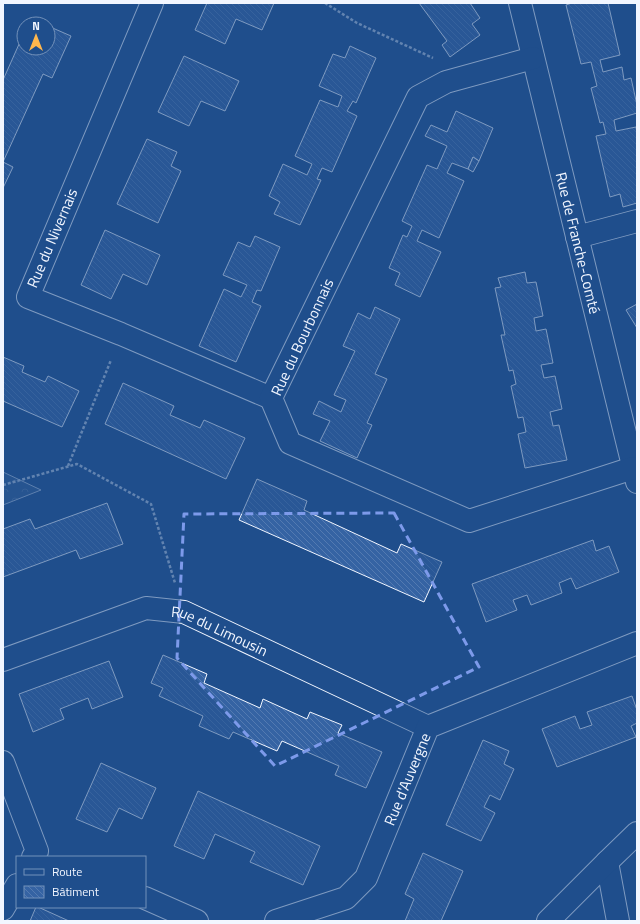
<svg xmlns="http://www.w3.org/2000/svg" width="640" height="924" viewBox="0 0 640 924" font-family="'Titillium Web',sans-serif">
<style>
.park{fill:url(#park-crowns);stroke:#a8bbd7}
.building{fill:url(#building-back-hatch);stroke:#f2f6ff}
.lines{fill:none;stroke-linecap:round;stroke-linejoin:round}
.minor-casing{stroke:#f2f6ff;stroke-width:24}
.path{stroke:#b3c4dc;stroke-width:2.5;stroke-dasharray:3 2;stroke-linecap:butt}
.minor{stroke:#1f4e8c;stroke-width:22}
.marked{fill:none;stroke:#7d9aea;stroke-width:3;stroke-dasharray:8 5;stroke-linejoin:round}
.labels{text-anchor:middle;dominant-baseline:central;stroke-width:3;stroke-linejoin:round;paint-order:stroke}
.street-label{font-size:15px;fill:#f2f6ff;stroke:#1f4e8c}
</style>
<defs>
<pattern id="park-crowns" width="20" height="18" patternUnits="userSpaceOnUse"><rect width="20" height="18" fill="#305b95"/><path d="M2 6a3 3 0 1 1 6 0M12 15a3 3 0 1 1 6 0" fill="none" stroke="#4e73a5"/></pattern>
<pattern id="building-back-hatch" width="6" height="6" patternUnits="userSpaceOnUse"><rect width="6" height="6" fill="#3563a3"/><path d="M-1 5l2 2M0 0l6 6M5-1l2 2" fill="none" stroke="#537ab1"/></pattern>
</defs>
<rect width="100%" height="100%" fill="#1f4e8c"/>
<!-- park -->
<path class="park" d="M 3,472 L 41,490 L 3,505 Z"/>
<!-- building -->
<g class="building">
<path d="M 207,3 L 274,3 L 262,30 L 236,19 L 225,44 L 195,30 Z"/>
<path d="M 419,3 L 470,3 L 480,18 L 472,24 L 480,35 L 450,57 L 442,45 L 447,41 Z"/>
<path d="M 572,3 L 608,3 L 620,55 L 600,60 L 603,72 L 622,67 L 624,80 L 631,78 L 637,105 L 637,113 L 614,120 L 616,131 L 636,127 L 637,133 L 637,203 L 623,207 L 620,194 L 610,197 L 596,136 L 606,134 L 603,122 L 600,123 L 591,88 L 597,86 L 591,62 L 581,64 L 566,5 Z"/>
<path d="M 30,18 L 43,24 L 28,24 Z"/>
<path d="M 48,26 L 71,36 L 52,78 L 43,74 L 3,162 L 3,80 L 24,33 L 24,48 L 48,48 Z"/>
<path d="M 350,46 L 376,58 L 356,103 L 353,101 L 347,111 L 357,116 L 332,172 L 322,168 L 317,179 L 321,180 L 300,225 L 274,214 L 280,202 L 269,196 L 283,164 L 307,175 L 312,164 L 295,156 L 320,100 L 338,107 L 342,96 L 319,86 L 333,54 L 345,58 Z"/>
<path d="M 184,56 L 239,81 L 225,111 L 201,101 L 189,126 L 158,112 Z"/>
<path d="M 456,111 L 493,128 L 479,161 L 473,157 L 468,169 L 452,163 L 447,173 L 464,181 L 439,238 L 422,230 L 417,241 L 441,252 L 420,297 L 395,285 L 400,273 L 389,268 L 403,235 L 407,237 L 412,226 L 402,221 L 427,165 L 437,169 L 447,146 L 425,136 L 431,125 L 447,132 Z"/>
<path d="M 147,139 L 177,152 L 171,166 L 181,171 L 158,223 L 117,204 Z"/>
<path d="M 473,157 L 479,161 L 473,172 L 468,169 Z"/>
<path d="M 3,162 L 13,167 L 3,188 Z"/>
<path d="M 105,230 L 160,255 L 147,285 L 123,274 L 111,299 L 81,285 Z"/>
<path d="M 255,236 L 280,247 L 261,291 L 257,290 L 252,302 L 261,306 L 236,362 L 199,346 L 224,289 L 241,297 L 247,285 L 223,275 L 238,242 L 250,247 Z"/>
<path d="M 525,272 L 527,283 L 536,282 L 543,316 L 534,318 L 536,331 L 546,329 L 553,363 L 541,365 L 544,378 L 555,376 L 562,409 L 550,412 L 553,426 L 559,425 L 567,460 L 525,468 L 518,434 L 526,432 L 523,417 L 518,418 L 511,386 L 516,384 L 513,370 L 509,371 L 501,335 L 505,335 L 495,288 L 501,287 L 498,278 Z"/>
<path d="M 637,304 L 637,328 L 626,310 Z"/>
<path d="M 375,307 L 400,319 L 375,374 L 387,379 L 367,423 L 372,425 L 357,458 L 320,441 L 330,421 L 313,414 L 319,401 L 341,412 L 346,400 L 334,395 L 355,351 L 343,346 L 358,313 L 370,319 Z"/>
<path d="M 3,357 L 24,366 L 22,372 L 45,382 L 48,376 L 79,391 L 62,427 L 3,401 Z"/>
<path d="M 123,383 L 174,406 L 170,415 L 200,428 L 204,420 L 245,438 L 226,479 L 105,424 Z"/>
<path d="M 257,479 L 307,501 L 304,510 L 397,553 L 401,544 L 442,562 L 424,602 L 239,520 Z"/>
<path d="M 107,503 L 123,544 L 80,559 L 76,550 L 3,577 L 3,529 L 30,519 L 35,529 Z"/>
<path d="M 593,540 L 596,551 L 609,546 L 619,572 L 576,589 L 571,578 L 559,583 L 562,593 L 531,605 L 527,595 L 513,600 L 517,610 L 486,622 L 472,584 Z"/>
<path d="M 163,655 L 207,674 L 204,683 L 260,708 L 263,699 L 307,719 L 310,712 L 342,725 L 338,733 L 382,752 L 366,788 L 335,775 L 339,766 L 282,741 L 277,751 L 233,732 L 229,739 L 199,726 L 203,716 L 159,696 L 163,688 L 151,683 Z"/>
<path d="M 109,661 L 123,697 L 92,709 L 88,698 L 60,709 L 64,719 L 33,732 L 19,694 Z"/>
<path d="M 632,696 L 637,710 L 637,723 L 631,726 L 636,737 L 557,767 L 542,729 L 575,716 L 580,729 L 592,725 L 587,712 Z"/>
<path d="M 483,740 L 509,751 L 504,764 L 514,769 L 500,800 L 490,795 L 484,807 L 495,813 L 481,841 L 446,825 Z"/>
<path d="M 101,763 L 156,788 L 142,819 L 119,808 L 107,832 L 76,819 Z"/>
<path d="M 198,791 L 320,846 L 303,885 L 250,862 L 255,852 L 215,834 L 204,859 L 174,846 Z"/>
<path d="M 423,853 L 463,871 L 441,921 L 405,921 L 414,899 L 405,894 Z"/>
<path d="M 36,907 L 38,907 L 69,921 L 30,921 Z"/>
</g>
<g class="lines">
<defs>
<g id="minor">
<path d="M 152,3 L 28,297 L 121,334 L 271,398"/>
<path id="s1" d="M 520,3 L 637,482"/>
<path d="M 533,58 L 446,82 L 418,97 L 271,398 L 290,443 L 469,521 L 633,468"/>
<path d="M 577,237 L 637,221"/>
<path id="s2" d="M 3,660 L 146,608 L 184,612 L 428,727"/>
<path d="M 3,762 L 37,851 L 33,857"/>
<path d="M 607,862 L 618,921"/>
<path d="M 145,898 L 197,921"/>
<path d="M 3,909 L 17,885"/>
<path id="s3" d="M 276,921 L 346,898 L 366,878 L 428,727 L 637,643"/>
<path d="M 548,921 L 607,862 L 637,833"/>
</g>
</defs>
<!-- minor casing -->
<use href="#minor" class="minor-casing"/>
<!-- path -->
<g class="path">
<path d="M 325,3 L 357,23 L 433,58"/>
<path d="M 68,466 L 111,360"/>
<path d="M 3,485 L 77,464 L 151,504 L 175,583"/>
</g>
<!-- minor -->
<use href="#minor" class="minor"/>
</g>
<!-- marked area -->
<path d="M0 0H640V924H0ZM 394,513 L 479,667 L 275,766 L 177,658 L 184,514 Z" fill="#1f4e8c" fill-opacity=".55" fill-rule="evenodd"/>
<path class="marked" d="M 394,513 L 479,667 L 275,766 L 177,658 L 184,514 Z"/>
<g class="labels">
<!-- street labels -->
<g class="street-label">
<text transform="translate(52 238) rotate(-67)">Rue du Nivernais</text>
<text stroke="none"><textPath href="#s1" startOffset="247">Rue de Franche-Comté</textPath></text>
<text transform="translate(302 337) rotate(-65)">Rue du Bourbonnais</text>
<text stroke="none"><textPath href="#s2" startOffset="230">Rue du Limousin</textPath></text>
<text stroke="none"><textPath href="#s3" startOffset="209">Rue d'Auvergne</textPath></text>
</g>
</g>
<!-- border -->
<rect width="640" height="924" fill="none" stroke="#f2f6ff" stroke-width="8"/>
<!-- legend -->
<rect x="16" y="856" width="130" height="52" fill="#1f4e8c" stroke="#7391ba"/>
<rect x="24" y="869" width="20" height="6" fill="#1f4e8c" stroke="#7391ba"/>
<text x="52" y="876" font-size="12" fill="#f2f6ff">Route</text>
<rect x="24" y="886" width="20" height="12" fill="url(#building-back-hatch)" stroke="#7391ba"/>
<text x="52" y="896" font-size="12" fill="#f2f6ff">Bâtiment</text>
<!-- north arrow -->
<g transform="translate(36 36)"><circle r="19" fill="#1f4e8c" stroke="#7391ba"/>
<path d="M0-3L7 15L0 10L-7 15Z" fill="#ffb74d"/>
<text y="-6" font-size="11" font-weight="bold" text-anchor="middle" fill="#f2f6ff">N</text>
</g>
</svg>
